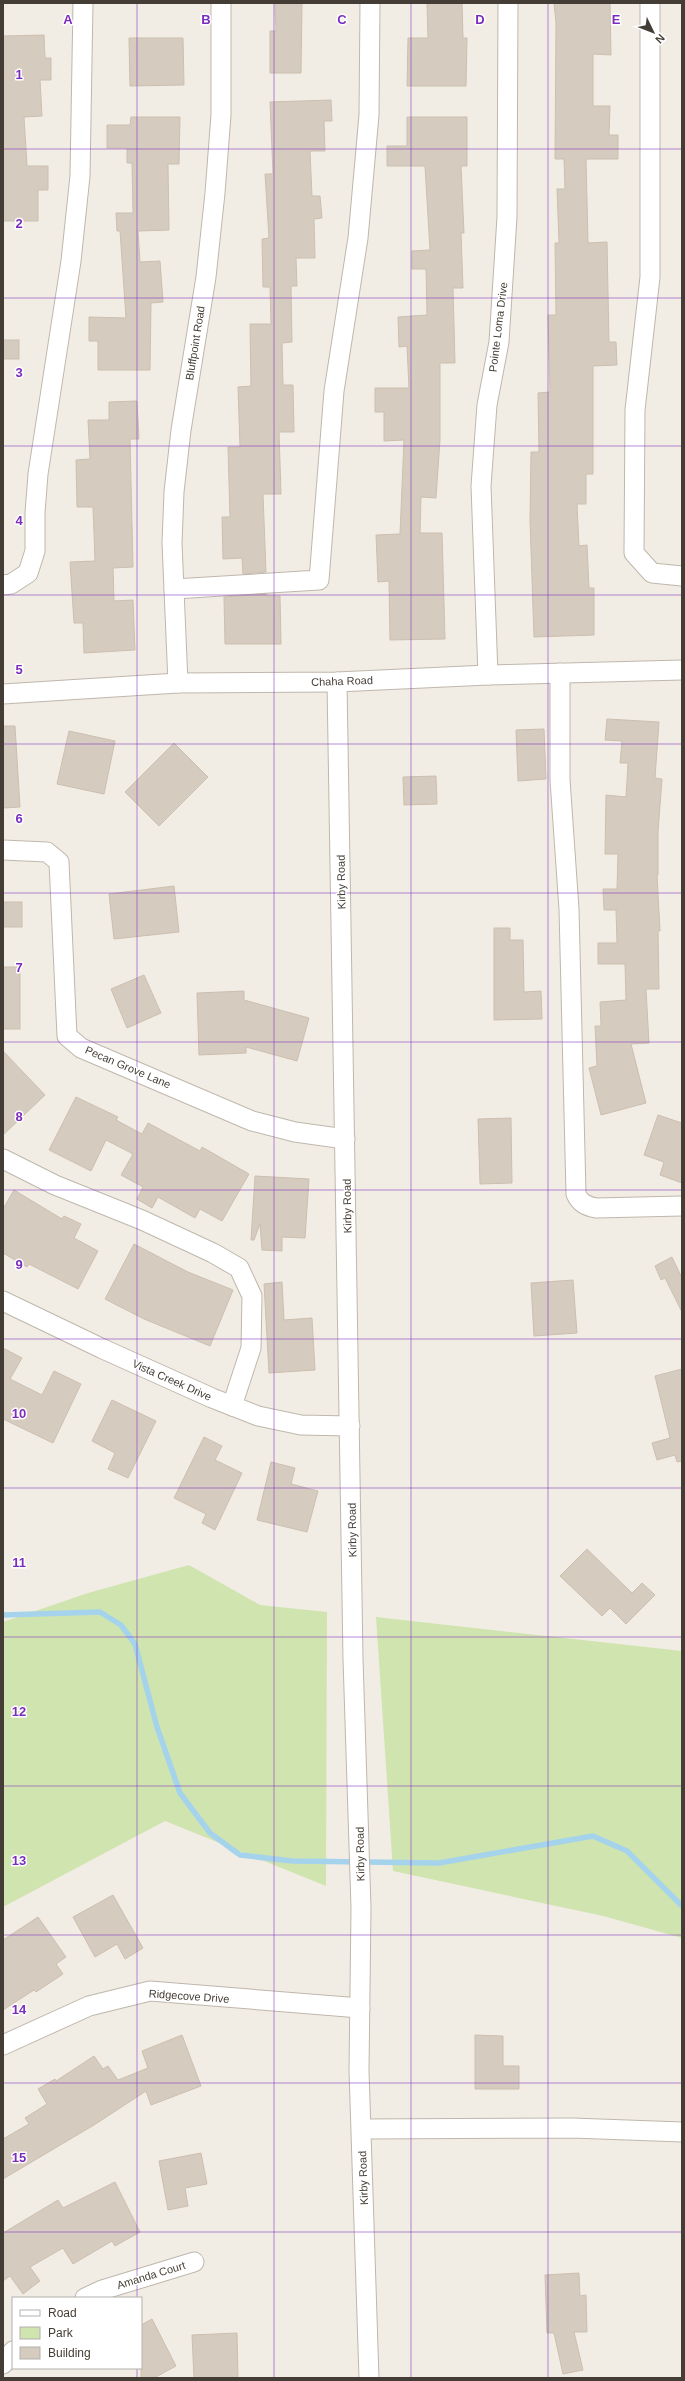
<svg xmlns="http://www.w3.org/2000/svg" width="685" height="2381" viewBox="0 0 685 2381" font-family="Arial,sans-serif">
<style>
.green{fill:#d0e4b0}
.lines{fill:none;stroke-linecap:round;stroke-linejoin:round}
.stream{stroke:#a5d3eb;stroke-width:5.5}
.building{fill:#d5cbbf;stroke:#cdbfaf}
.minor-casing{stroke:#bfb7ac;stroke-width:21}
.minor{stroke:#fff;stroke-width:19}
.grid{fill:none;stroke:#7b2cbf;stroke-width:1;stroke-opacity:0.55}
.labels{text-anchor:middle;dominant-baseline:central;stroke-width:3;stroke-linejoin:round;paint-order:stroke}
.street-label{font-size:11px;fill:#443d35;stroke:#fff}
.grid-label{font-size:13px;text-anchor:middle;font-weight:bold;fill:#7b2cbf;stroke:#fff;stroke-width:3;stroke-linejoin:round;paint-order:stroke}
</style>
<rect width="100%" height="100%" fill="#f1ede5"/>
<!-- green -->
<g class="green">
<path d="M 189,1565 L 260,1605 L 327,1612 L 326,1886 L 165,1821 L 3,1907 L 3,1622 L 88,1593 Z"/>
<path d="M 376,1617 L 682,1651 L 682,1938 L 603,1916 L 393,1871 Z"/>
</g>
<g class="lines">
<!-- stream -->
<path class="stream" d="M 3,1615 L 100,1612 L 121,1625 L 135,1644 L 157,1727 L 180,1793 L 210,1833 L 240,1855 L 292,1861 L 439,1863 L 593,1836 L 627,1851 L 682,1906"/>
</g>
<!-- building -->
<g class="building">
<path d="M 275,3 L 302,3 L 301,73 L 270,73 L 270,31 L 276,31 Z"/>
<path d="M 427,3 L 462,3 L 463,38 L 467,38 L 466,86 L 407,86 L 408,38 L 428,38 Z"/>
<path d="M 554,3 L 610,3 L 611,55 L 593,54 L 593,106 L 610,106 L 609,135 L 618,135 L 618,159 L 586,159 L 588,243 L 607,242 L 609,342 L 616,342 L 617,365 L 593,366 L 593,474 L 586,474 L 586,504 L 577,504 L 579,546 L 587,545 L 589,588 L 594,588 L 594,635 L 534,637 L 530,520 L 531,452 L 539,452 L 538,393 L 550,392 L 548,315 L 556,315 L 555,243 L 559,243 L 557,189 L 565,189 L 564,159 L 555,159 L 556,23 Z"/>
<path d="M 44,35 L 45,58 L 51,58 L 51,80 L 40,80 L 42,116 L 24,117 L 27,166 L 48,166 L 48,190 L 38,190 L 38,221 L 3,221 L 3,36 Z"/>
<path d="M 129,38 L 183,38 L 184,85 L 130,86 Z"/>
<path d="M 331,100 L 332,121 L 324,121 L 325,151 L 310,151 L 312,196 L 320,196 L 322,218 L 314,219 L 315,258 L 296,258 L 297,286 L 291,286 L 292,342 L 282,343 L 283,385 L 293,385 L 294,432 L 279,432 L 281,494 L 263,494 L 266,572 L 243,574 L 242,558 L 223,559 L 222,517 L 230,517 L 228,447 L 240,447 L 238,387 L 251,386 L 250,324 L 271,324 L 270,287 L 263,287 L 262,239 L 269,238 L 265,174 L 273,174 L 270,102 Z"/>
<path d="M 131,117 L 180,117 L 179,164 L 168,164 L 169,230 L 138,231 L 140,262 L 160,261 L 163,302 L 151,303 L 150,370 L 98,370 L 98,341 L 89,341 L 89,317 L 126,318 L 120,231 L 117,231 L 116,213 L 133,213 L 132,163 L 127,163 L 127,148 L 107,148 L 107,125 L 130,125 Z"/>
<path d="M 407,117 L 467,117 L 467,166 L 461,166 L 464,233 L 461,233 L 463,288 L 453,288 L 455,363 L 440,363 L 440,440 L 436,498 L 421,497 L 420,533 L 442,533 L 445,639 L 390,640 L 389,581 L 378,582 L 376,535 L 400,534 L 404,440 L 384,441 L 384,412 L 375,412 L 375,388 L 409,388 L 407,346 L 399,347 L 398,317 L 427,315 L 426,269 L 412,269 L 412,251 L 430,250 L 425,166 L 387,166 L 387,146 L 407,146 Z"/>
<rect x="3" y="340" width="16" height="19"/>
<path d="M 137,401 L 139,439 L 130,439 L 133,567 L 113,568 L 114,601 L 133,600 L 135,650 L 84,653 L 83,623 L 74,623 L 70,562 L 95,561 L 93,507 L 77,507 L 76,460 L 90,459 L 88,420 L 109,420 L 109,402 Z"/>
<path d="M 266,594 L 267,596 L 280,596 L 281,644 L 225,644 L 224,597 Z"/>
<path d="M 607,719 L 659,722 L 655,778 L 662,779 L 658,832 L 658,875 L 657,875 L 660,931 L 658,931 L 659,989 L 646,989 L 649,1043 L 631,1044 L 646,1103 L 601,1115 L 589,1068 L 597,1066 L 595,1026 L 601,1026 L 600,1002 L 626,1000 L 625,964 L 598,964 L 598,943 L 617,943 L 616,910 L 604,910 L 603,889 L 617,889 L 618,854 L 605,854 L 606,795 L 626,797 L 628,763 L 620,763 L 622,741 L 605,740 Z"/>
<path d="M 3,726 L 15,726 L 20,807 L 3,808 Z"/>
<path d="M 544,729 L 546,779 L 518,781 L 516,730 Z"/>
<path d="M 69,731 L 115,741 L 104,794 L 57,784 Z"/>
<path d="M 174,743 L 208,777 L 159,826 L 125,792 Z"/>
<path d="M 436,776 L 437,804 L 404,805 L 403,777 Z"/>
<path d="M 174,886 L 179,932 L 114,939 L 109,894 Z"/>
<rect x="3" y="902" width="19" height="25"/>
<path d="M 494,928 L 510,928 L 510,940 L 523,940 L 524,992 L 541,991 L 542,1019 L 494,1020 Z"/>
<rect x="3" y="967" width="17" height="62"/>
<path d="M 144,975 L 161,1013 L 127,1028 L 111,989 Z"/>
<path d="M 244,991 L 244,1000 L 309,1018 L 297,1061 L 246,1047 L 246,1053 L 199,1055 L 197,993 Z"/>
<path d="M 3,1051 L 45,1095 L 3,1135 Z"/>
<path d="M 76,1097 L 118,1117 L 116,1120 L 142,1134 L 148,1123 L 200,1151 L 202,1147 L 249,1174 L 222,1221 L 200,1209 L 195,1218 L 158,1197 L 152,1208 L 137,1199 L 143,1187 L 121,1175 L 133,1154 L 106,1140 L 91,1171 L 49,1150 Z"/>
<path d="M 658,1115 L 682,1123 L 682,1183 L 660,1175 L 664,1162 L 644,1155 Z"/>
<path d="M 511,1118 L 512,1183 L 480,1184 L 478,1119 Z"/>
<path d="M 255,1176 L 309,1179 L 305,1238 L 282,1237 L 282,1251 L 262,1250 L 260,1224 L 254,1240 L 251,1240 Z"/>
<path d="M 14,1190 L 62,1219 L 64,1216 L 81,1224 L 74,1238 L 98,1251 L 78,1289 L 29,1264 L 27,1267 L 3,1253 L 3,1209 Z"/>
<path d="M 134,1244 L 188,1272 L 233,1290 L 210,1346 L 144,1319 L 105,1299 Z"/>
<path d="M 672,1257 L 682,1278 L 682,1312 L 665,1278 L 661,1280 L 655,1266 Z"/>
<path d="M 573,1280 L 577,1333 L 534,1336 L 531,1283 Z"/>
<path d="M 282,1282 L 284,1320 L 312,1318 L 315,1370 L 269,1373 L 264,1284 Z"/>
<path d="M 3,1348 L 22,1358 L 10,1379 L 42,1395 L 54,1371 L 81,1384 L 53,1443 L 3,1419 Z"/>
<path d="M 682,1369 L 682,1461 L 677,1462 L 675,1455 L 657,1460 L 652,1443 L 670,1438 L 655,1376 Z"/>
<path d="M 112,1400 L 156,1421 L 128,1478 L 108,1469 L 115,1453 L 92,1441 Z"/>
<path d="M 204,1437 L 222,1446 L 215,1460 L 242,1473 L 215,1530 L 202,1523 L 206,1514 L 174,1498 Z"/>
<path d="M 271,1462 L 295,1468 L 291,1484 L 318,1491 L 307,1532 L 257,1520 Z"/>
<path d="M 587,1549 L 632,1593 L 642,1583 L 655,1595 L 626,1624 L 610,1608 L 602,1616 L 560,1576 Z"/>
<path d="M 113,1895 L 143,1948 L 125,1959 L 117,1944 L 95,1957 L 73,1917 Z"/>
<path d="M 38,1917 L 66,1957 L 56,1964 L 63,1974 L 36,1992 L 34,1990 L 3,2010 L 3,1940 Z"/>
<path d="M 182,2035 L 201,2086 L 151,2105 L 146,2091 L 94,2125 L 3,2179 L 3,2139 L 29,2124 L 25,2118 L 47,2104 L 38,2089 L 55,2079 L 56,2081 L 94,2056 L 103,2069 L 108,2066 L 118,2080 L 148,2068 L 142,2051 Z"/>
<path d="M 475,2035 L 503,2036 L 503,2066 L 519,2066 L 519,2089 L 475,2089 Z"/>
<path d="M 201,2153 L 207,2184 L 185,2188 L 188,2206 L 168,2210 L 159,2161 Z"/>
<path d="M 115,2182 L 140,2232 L 115,2246 L 112,2241 L 73,2264 L 63,2248 L 30,2267 L 40,2281 L 23,2294 L 10,2276 L 3,2281 L 3,2233 L 58,2200 L 63,2208 Z"/>
<path d="M 579,2273 L 580,2296 L 586,2295 L 587,2332 L 574,2332 L 583,2370 L 563,2374 L 554,2333 L 547,2333 L 545,2275 Z"/>
<path d="M 152,2319 L 176,2366 L 154,2378 L 141,2378 L 141,2325 Z"/>
<path d="M 237,2333 L 238,2378 L 194,2378 L 192,2335 Z"/>
</g>
<g class="lines">
<defs>
<g id="minor">
<path d="M 650,3 L 650,277 L 635,410 L 634,553 L 652,573 L 682,576"/>
<path d="M 3,585 L 11,584 L 28,573 L 35,551 L 35,513 L 38,474 L 71,261 L 80,176 L 83,3"/>
<path d="M 174,589 L 319,580 L 334,391 L 358,238 L 369,115 L 370,3"/>
<path d="M 560,673 L 560,780 L 569,909 L 576,1194 C 580,1203 586,1206 596,1208 L 682,1206"/>
<path d="M 488,675 L 481,486 L 487,405 L 499,342 L 507,217 L 508,3"/>
<path d="M 337,682 L 353,1659 L 361,1908 L 359,2071 L 369,2378"/>
<path d="M 178,683 L 172,543 L 174,492 L 181,430 L 206,277 L 215,193 L 221,115 L 221,3"/>
<path d="M 3,694 L 178,683 L 337,682 L 488,675 L 682,670"/>
<path d="M 3,850 L 47,852 L 59,862 L 67,1036 L 81,1048 L 252,1121 L 295,1132 L 345,1139"/>
<path d="M 3,1159 L 55,1185 L 142,1220 L 213,1253 L 239,1268 L 252,1296 L 251,1348 L 232,1406"/>
<path d="M 3,1301 L 103,1349 L 212,1398 L 258,1416 L 301,1425 L 350,1426"/>
<path d="M 3,2045 L 89,2006 L 150,1991 L 360,2008"/>
<path d="M 362,2129 L 572,2128 L 682,2132"/>
<path d="M 85,2298 L 102,2290 L 194,2262"/>
<path d="M 3,2364 L 13,2351"/>
</g>
</defs>
<!-- minor casing -->
<use href="#minor" class="minor-casing"/>
<!-- minor -->
<use href="#minor" class="minor"/>
</g>
<!-- grid -->
<path class="grid" d="M 137,3 L 137,2298M 274,3 L 274,2378M 411,3 L 411,2378M 548,3 L 548,2378M 3,149 L 682,149M 3,298 L 682,298M 3,446 L 682,446M 3,595 L 682,595M 3,744 L 682,744M 3,893 L 682,893M 3,1042 L 682,1042M 3,1190 L 682,1190M 3,1339 L 682,1339M 3,1488 L 682,1488M 3,1637 L 682,1637M 3,1786 L 682,1786M 3,1935 L 682,1935M 3,2083 L 682,2083M 3,2232 L 682,2232M 137,2368 L 137,2378"/>
<g class="labels">
<!-- street labels -->
<g class="street-label">
<text transform="translate(498 327) rotate(-83)">Pointe Loma Drive</text>
<text transform="translate(195 343) rotate(-81)">Bluffpoint Road</text>
<text transform="translate(342 681) rotate(-2)">Chaha Road</text>
<text transform="translate(341 882) rotate(-91)">Kirby Road</text>
<text transform="translate(128 1067) rotate(23)">Pecan Grove Lane</text>
<text transform="translate(347 1206) rotate(-91)">Kirby Road</text>
<text transform="translate(172 1380) rotate(24)">Vista Creek Drive</text>
<text transform="translate(352 1530) rotate(-91)">Kirby Road</text>
<text transform="translate(360 1854) rotate(-91)">Kirby Road</text>
<text transform="translate(189 1996) rotate(4)">Ridgecove Drive</text>
<text transform="translate(363 2178) rotate(-92)">Kirby Road</text>
<text transform="translate(151 2275) rotate(-17)">Amanda Court</text>
</g>
</g>
<g class="grid-label">
<text x="68" y="24">A</text>
<text x="206" y="24">B</text>
<text x="342" y="24">C</text>
<text x="480" y="24">D</text>
<text x="616" y="24">E</text>
<text x="19" y="79">1</text>
<text x="19" y="228">2</text>
<text x="19" y="377">3</text>
<text x="19" y="525">4</text>
<text x="19" y="674">5</text>
<text x="19" y="823">6</text>
<text x="19" y="972">7</text>
<text x="19" y="1121">8</text>
<text x="19" y="1269">9</text>
<text x="19" y="1418">10</text>
<text x="19" y="1567">11</text>
<text x="19" y="1716">12</text>
<text x="19" y="1865">13</text>
<text x="19" y="2014">14</text>
<text x="19" y="2162">15</text>
</g>
<!-- border -->
<rect width="685" height="2381" fill="none" stroke="#443d35" stroke-width="8"/>
<!-- legend -->
<rect x="12" y="2297" width="130" height="72" fill="#ffffff" stroke="#b4b1ae"/>
<rect x="20" y="2310" width="20" height="6" fill="#ffffff" stroke="#b4b1ae"/>
<text x="48" y="2317" font-size="12" fill="#443d35">Road</text>
<rect x="20" y="2327" width="20" height="12" fill="#d0e4b0" stroke="#b4b1ae"/>
<text x="48" y="2337" font-size="12" fill="#443d35">Park</text>
<rect x="20" y="2347" width="20" height="12" fill="#d5cbbf" stroke="#b4b1ae"/>
<text x="48" y="2357" font-size="12" fill="#443d35">Building</text>
<!-- north arrow -->
<g transform="translate(653 32) rotate(133)" stroke="#ffffff" stroke-width="3" paint-order="stroke">
<path d="M0-3L7 15L0 10L-7 15Z" fill="#443d35"/>
<text y="-6" font-size="11" font-weight="bold" text-anchor="middle" fill="#443d35">N</text>
</g>
</svg>
